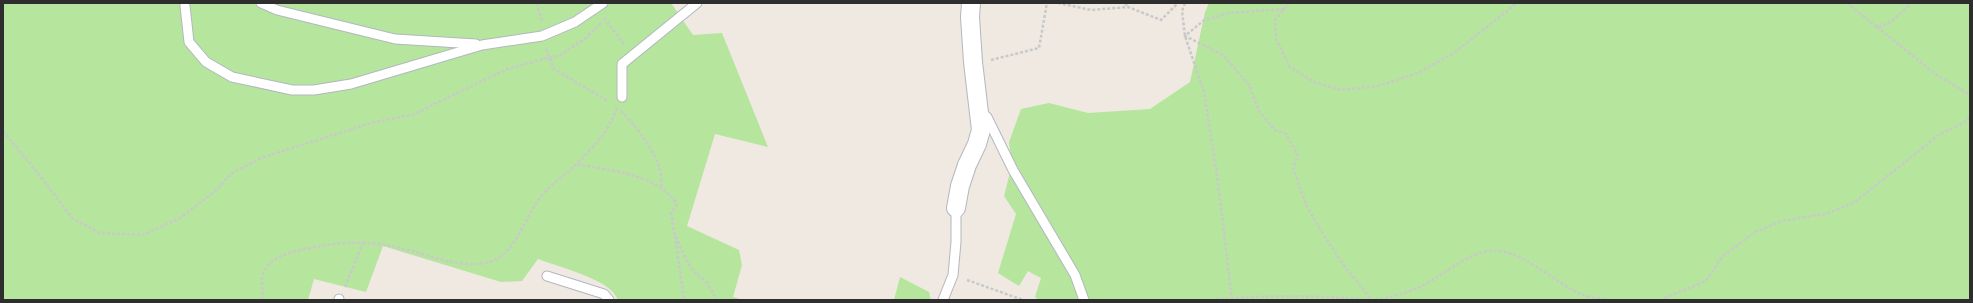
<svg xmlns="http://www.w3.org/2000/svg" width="1973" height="303" viewBox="0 0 1973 303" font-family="Jost,sans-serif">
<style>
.green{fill:#b6e59e}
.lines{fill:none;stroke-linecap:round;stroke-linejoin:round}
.service-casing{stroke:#b4b7c1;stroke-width:11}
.minor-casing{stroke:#b4b7c1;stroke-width:20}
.path{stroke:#c9c9c9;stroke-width:2.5;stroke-dasharray:3 2;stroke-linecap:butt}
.service{stroke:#fff;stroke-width:9}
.minor{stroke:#fff;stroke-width:18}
</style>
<rect width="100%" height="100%" fill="#efe9e1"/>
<!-- green -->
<g class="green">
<path d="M 3,3 L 671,3 L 693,35 L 722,33 L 768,147 L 715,134 L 687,226 L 739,250 L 742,265 L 733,297 L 744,300 L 618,300 C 611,279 558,267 538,259 L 522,281 L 501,282 L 383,246 L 366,292 L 314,279 L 308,300 L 3,300 Z"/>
<path d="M 1209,3 L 1970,3 L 1970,300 L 1039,300 L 1035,297 L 1041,278 L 1028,271 L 1019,286 L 998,273 L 1016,214 L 1004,196 L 1012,165 L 1009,142 L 1021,109 L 1049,103 L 1088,113 L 1150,109 L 1190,82 L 1205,12 Z"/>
<path d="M 900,277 L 929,292 L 931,300 L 894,300 Z"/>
</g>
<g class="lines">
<defs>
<g id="service">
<path d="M 261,3 L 277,10 L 395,39 L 476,44"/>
<path d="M 185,6 L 189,42 L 206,62 L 232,77 L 292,90 L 314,90 L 351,84 L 482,45 L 542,36 L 575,22 L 603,3"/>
<path d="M 622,97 L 622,64 L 697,3"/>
<path d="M 982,113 L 987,117 L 1013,170 L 1075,275 L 1084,300"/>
<path d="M 547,276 L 604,294 L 609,300"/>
<path d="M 339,300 L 339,299"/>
<path d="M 943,300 L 953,275 L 956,242 L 956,208"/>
</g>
<path id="minor" d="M 956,208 L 960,186 L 967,165 L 977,144 L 981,130 L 973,62 L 970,17 L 971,3"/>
</defs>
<!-- service casing -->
<use href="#service" class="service-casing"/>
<!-- minor casing -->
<use href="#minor" class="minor-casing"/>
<!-- path -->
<g class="path">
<path d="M 537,3 L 542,22"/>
<path d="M 1058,3 L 1091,10 L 1128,7 L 1161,20 L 1178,3"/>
<path d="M 1125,3 L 1128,7"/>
<path d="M 1185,3 L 1182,11 L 1185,36 L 1204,92 L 1217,175 L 1232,300"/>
<path d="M 1289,3 L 1275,20 L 1276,39 L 1290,67 L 1314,82 L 1340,90 L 1378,86 L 1418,73 L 1454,53 L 1517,3"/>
<path d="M 1847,3 L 1877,27 L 1891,22 L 1911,3"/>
<path d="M 1284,9 L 1229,13 L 1203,21 L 1185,36 L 1223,55 L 1249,85 L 1259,111 L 1275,130 L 1286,134 L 1298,155 L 1293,168 L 1307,207 L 1325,237 L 1345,267 L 1372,300"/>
<path d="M 604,18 L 624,44"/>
<path d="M 1877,27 L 1934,73 L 1970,95"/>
<path d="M 546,49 L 554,69 L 608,101"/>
<path d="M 991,60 L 1039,48 L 1047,3"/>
<path d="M 617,108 C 608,134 594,145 577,164 C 610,171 656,173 677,204 L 671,213 L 674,232 L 687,261 L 696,274 L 706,281 L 717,300"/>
<path d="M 621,111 C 636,127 651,145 659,166 C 661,172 661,181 662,187"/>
<path d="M 3,131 L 41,177 L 72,218 L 100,233 L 143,235 L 180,218 L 214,192 L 232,173 L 261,158 L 374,122 L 412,115 L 507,69 L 560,55 L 586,38 L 602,22"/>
<path d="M 675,236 L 684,300"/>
<path d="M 967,280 L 1023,300"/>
<path d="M 345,287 L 363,243"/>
<path d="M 262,300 C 263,293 262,286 262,279 C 264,259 288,253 304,249 C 333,243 361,240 391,246 C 422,251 460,272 492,261 C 516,252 525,218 539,199 C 549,186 565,175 577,164"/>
<path d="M 1211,300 C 1263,295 1317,295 1369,300"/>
<path d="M 1375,300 C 1392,297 1408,293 1424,285 C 1443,275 1469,252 1491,251 C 1522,248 1555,284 1583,295 C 1591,298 1601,298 1610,300"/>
<path d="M 1660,300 L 1706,281 L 1722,257 L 1755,232 L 1782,221 L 1829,213 L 1855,202 L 1940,134 L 1965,122 L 1970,117"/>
</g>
<!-- service -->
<use href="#service" class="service"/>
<!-- minor -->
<use href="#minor" class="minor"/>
</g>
<!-- border -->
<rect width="1973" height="303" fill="none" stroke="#2e2e2e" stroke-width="8"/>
</svg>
